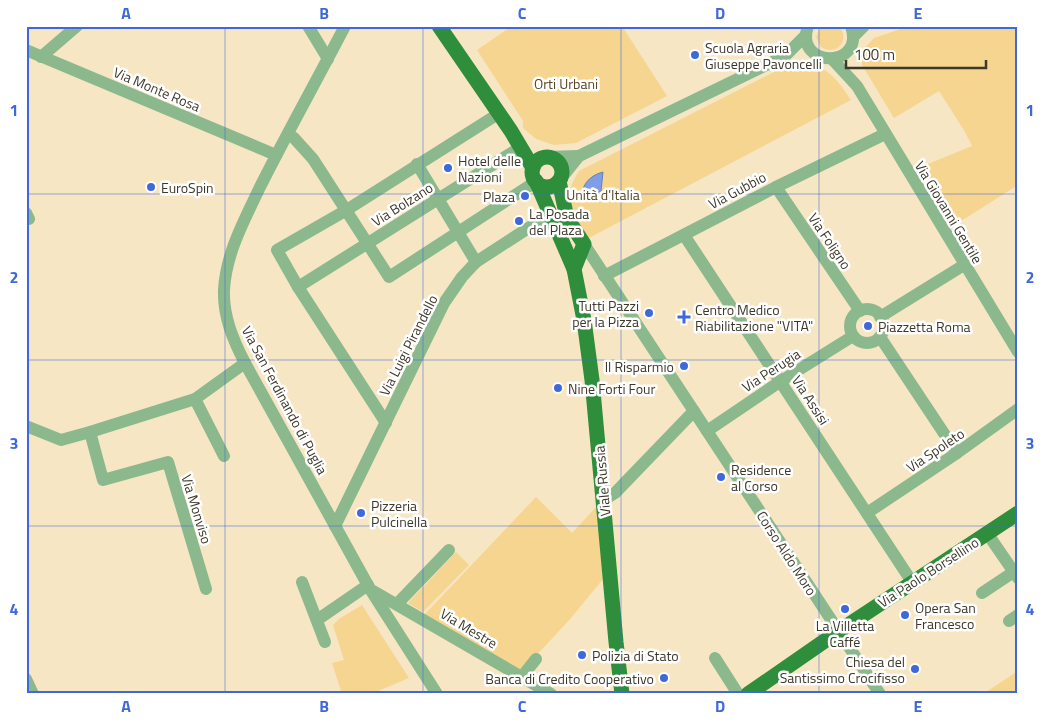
<svg xmlns="http://www.w3.org/2000/svg" width="1044" height="720" viewBox="0 0 1044 720" font-family="'Titillium Web',sans-serif">
<style>
.green{fill:#f5d590}
.water{fill:#7e9ee9;stroke:#6b7fb0}
.lines{fill:none;stroke-linecap:round;stroke-linejoin:round}
.minor{stroke:#8bb98d;stroke-width:12}
.major{stroke:#2e8e3b;stroke-width:15}
.grid{fill:none;stroke:#3f69da;stroke-width:1;stroke-opacity:0.55}
.poi-dot{fill:#3f69da;stroke:#fff;stroke-width:2}
.labels{text-anchor:middle;dominant-baseline:central;stroke-width:5;stroke-linejoin:round;paint-order:stroke}
.poi-label{font-size:14px;fill:#3e382a;stroke:#fff;text-anchor:start}
.park-label{font-size:14px;fill:#574621;stroke:#fff}
.street-label{font-size:14px;fill:#3e382a;stroke:#fff}
.neatline{fill:none;stroke:#3f69da;stroke-width:2}
.grid-label{font-size:16px;text-anchor:middle;font-weight:bold;fill:#3f69da}
</style>
<rect width="100%" height="100%" fill="#f7e6c3"/>
<!-- green -->
<g class="green">
<path d="M 512,26 L 622,26 L 667,96 L 576,143 L 554,145 L 536,139 L 523,128 L 523,121 L 477,50 Z"/>
<path d="M 821,26 L 839,26 C 851,40 836,57 821,47 L 816,37 Z"/>
<path d="M 909,26 L 1018,26 L 1018,185 L 958,223 L 923,166 L 972,146 L 965,132 L 939,91 L 894,118 L 862,65 L 862,51 L 874,38 Z"/>
<path d="M 791,65 C 797,65 805,64 811,65 C 831,69 841,85 851,100 L 587,239 C 571,211 560,201 579,171 L 778,70 Z"/>
<path d="M 536,497 L 572,533 L 597,506 L 603,579 L 571,618 L 521,672 L 424,615 Z"/>
<path d="M 456,552 L 469,565 L 423,612 L 408,603 Z"/>
<path d="M 362,605 L 409,678 L 371,694 L 342,694 L 332,663 L 344,660 L 333,625 L 339,619 Z"/>
<path d="M 1018,671 L 1018,694 L 983,694 Z"/>
</g>
<!-- water -->
<path class="water" d="M 603,172 L 601,191 L 581,201 C 581,186 588,176 603,172 Z"/>
<g class="lines">
<!-- minor -->
<g class="minor">
<path d="M 308,26 L 328,59"/>
<path d="M 345,26 C 317,80 287,133 260,187 C 244,221 226,253 224,290 C 223,316 233,340 245,363 L 370,589 L 437,694"/>
<path d="M 808,26 C 793,68 866,70 851,26"/>
<path d="M 853,37 L 864,26"/>
<path d="M 26,50 L 276,155"/>
<path d="M 41,57 L 77,26"/>
<path d="M 832,59 L 857,86 L 1018,352"/>
<path d="M 288,134 L 294,138 L 313,159 L 389,277 L 529,186"/>
<path d="M 546,157 L 579,156"/>
<path d="M 417,164 L 476,262"/>
<path d="M 559,181 L 579,156 L 785,56 L 806,35"/>
<path d="M 776,187 L 860,311"/>
<path d="M 26,213 L 29,219"/>
<path d="M 684,235 L 912,582"/>
<path d="M 584,244 L 880,694"/>
<path d="M 604,276 L 776,187 L 885,134"/>
<path d="M 298,287 L 521,147"/>
<circle cx="867" cy="326" r="17"/>
<path d="M 880,317 L 964,265"/>
<path d="M 880,337 L 957,453"/>
<path d="M 195,399 L 224,456"/>
<path d="M 386,423 L 298,287 L 277,250 L 345,211 L 498,114"/>
<path d="M 26,426 L 61,440 L 90,432 L 195,399 L 245,363"/>
<path d="M 707,431 L 781,381 L 853,336"/>
<path d="M 90,432 L 103,480 L 168,462 L 206,589"/>
<path d="M 604,500 L 615,493 L 694,411"/>
<path d="M 867,513 L 957,453 L 1018,409"/>
<path d="M 335,526 L 444,303 L 462,277 L 476,262 L 550,214"/>
<path d="M 987,533 L 1018,578"/>
<path d="M 302,582 L 325,642"/>
<path d="M 373,591 L 551,694"/>
<path d="M 982,593 L 1018,569"/>
<path d="M 397,604 L 449,550"/>
<path d="M 317,620 L 368,585"/>
<path d="M 1009,621 L 1018,615"/>
<path d="M 715,658 L 738,694"/>
<path d="M 521,678 L 536,659"/>
<path d="M 26,679 L 33,694"/>
</g>
<!-- major -->
<g class="major">
<path d="M 439,26 L 511,131 L 533,168"/>
<circle cx="547" cy="172" r="15"/>
<path d="M 536,181 L 574,269 L 584,320 L 592,380 L 616,642 L 622,694"/>
<path d="M 559,181 L 567,218 L 584,244 L 574,269"/>
<path d="M 748,694 L 839,631 L 1018,513"/>
</g>
</g>
<!-- grid -->
<path class="grid" d="M 225,26 L 225,694M 423,26 L 423,694M 621,26 L 621,694M 819,26 L 819,694M 26,194 L 1018,194M 26,360 L 1018,360M 26,526 L 1018,526"/>
<!-- markers -->
<g class="poi-dot">
<circle cx="695" cy="55" r="5"/>
<circle cx="448" cy="168" r="5"/>
<circle cx="151" cy="187" r="5"/>
<circle cx="525" cy="196" r="5"/>
<circle cx="519" cy="221" r="5"/>
<circle cx="649" cy="313" r="5"/>
<path d="M681.5 309.5h5v5h5v5h-5v5h-5v-5h-5v-5h5z"/>
<circle cx="868" cy="326" r="5"/>
<circle cx="684" cy="366" r="5"/>
<circle cx="558" cy="388" r="5"/>
<circle cx="721" cy="477" r="5"/>
<circle cx="361" cy="513" r="5"/>
<circle cx="845" cy="609" r="5"/>
<circle cx="905" cy="615" r="5"/>
<circle cx="582" cy="655" r="5"/>
<circle cx="915" cy="669" r="5"/>
<circle cx="664" cy="678" r="5"/>
</g>
<g class="labels">
<!-- poi labels -->
<g class="poi-label">
<text x="705" y="47">Scuola Agraria<tspan x="705" dy="16">Giuseppe Pavoncelli</tspan></text>
<text x="458" y="160">Hotel delle<tspan x="458" dy="16">Nazioni</tspan></text>
<text x="161" y="187">EuroSpin</text>
<text x="515" y="196" text-anchor="end">Plaza</text>
<text x="529" y="213">La Posada<tspan x="529" dy="16">del Plaza</tspan></text>
<text x="639" y="305" text-anchor="end">Tutti Pazzi<tspan x="639" dy="16">per la Pizza</tspan></text>
<text x="695" y="309">Centro Medico<tspan x="695" dy="16">Riabilitazione "VITA"</tspan></text>
<text x="878" y="326">Piazzetta Roma</text>
<text x="674" y="366" text-anchor="end">Il Risparmio</text>
<text x="568" y="388">Nine Forti Four</text>
<text x="731" y="469">Residence<tspan x="731" dy="16">al Corso</tspan></text>
<text x="371" y="505">Pizzeria<tspan x="371" dy="16">Pulcinella</tspan></text>
<text x="915" y="607">Opera San<tspan x="915" dy="16">Francesco</tspan></text>
<text x="845" y="625" text-anchor="middle">La Villetta<tspan x="845" dy="16">Caffé</tspan></text>
<text x="592" y="655">Polizia di Stato</text>
<text x="905" y="661" text-anchor="end">Chiesa del<tspan x="905" dy="16">Santissimo Crocifisso</tspan></text>
<text x="654" y="678" text-anchor="end">Banca di Credito Cooperativo</text>
</g>
<!-- park labels -->
<g class="park-label">
<text x="566" y="83">Orti Urbani</text>
<text x="603" y="194">Unità d'Italia</text>
</g>
<!-- street labels -->
<g class="street-label">
<text transform="translate(157 89) rotate(23)">Via Monte Rosa</text>
<text transform="translate(737 190) rotate(-28)">Via Gubbio</text>
<text transform="translate(402 204) rotate(-32)">Via Bolzano</text>
<text transform="translate(949 212) rotate(59)">Via Giovanni Gentile</text>
<text transform="translate(830 241) rotate(56)">Via Foligno</text>
<text transform="translate(408 345) rotate(-63)">Via Luigi Pirandello</text>
<text transform="translate(771 370) rotate(-33)">Via Perugia</text>
<text transform="translate(285 400) rotate(62)">Via San Ferdinando di Puglia</text>
<text transform="translate(811 400) rotate(57)">Via Assisi</text>
<text transform="translate(935 450) rotate(-34)">Via Spoleto</text>
<text transform="translate(602 481) rotate(-95)">Viale Russia</text>
<text transform="translate(197 509) rotate(73)">Via Monviso</text>
<text transform="translate(787 553) rotate(57)">Corso Aldo Moro</text>
<text transform="translate(928 572) rotate(-33)">Via Paolo Borsellino</text>
<text transform="translate(469 628) rotate(31)">Via Mestre</text>
</g>
</g>
<!-- border -->
<rect width="1044" height="720" fill="none" stroke="#ffffff" stroke-width="55"/>
<!-- scale -->
<path d="M846 60v8h140v-8" fill="none" stroke="#3e382a" stroke-width="2.5"/>
<text x="854" y="60" font-size="15" fill="#3e382a" stroke="#ffffff" stroke-width="4" paint-order="stroke">100 m</text>
<rect x="28" y="28" width="988" height="664" class="neatline"/>
<g class="grid-label">
<text x="126" y="19">A</text>
<text x="324" y="19">B</text>
<text x="522" y="19">C</text>
<text x="720" y="19">D</text>
<text x="918" y="19">E</text>
<text x="14" y="116">1</text>
<text x="1030" y="116">1</text>
<text x="14" y="283">2</text>
<text x="1030" y="283">2</text>
<text x="14" y="449">3</text>
<text x="1030" y="449">3</text>
<text x="14" y="615">4</text>
<text x="1030" y="615">4</text>
<text x="126" y="712">A</text>
<text x="324" y="712">B</text>
<text x="522" y="712">C</text>
<text x="720" y="712">D</text>
<text x="918" y="712">E</text>
</g>
</svg>
